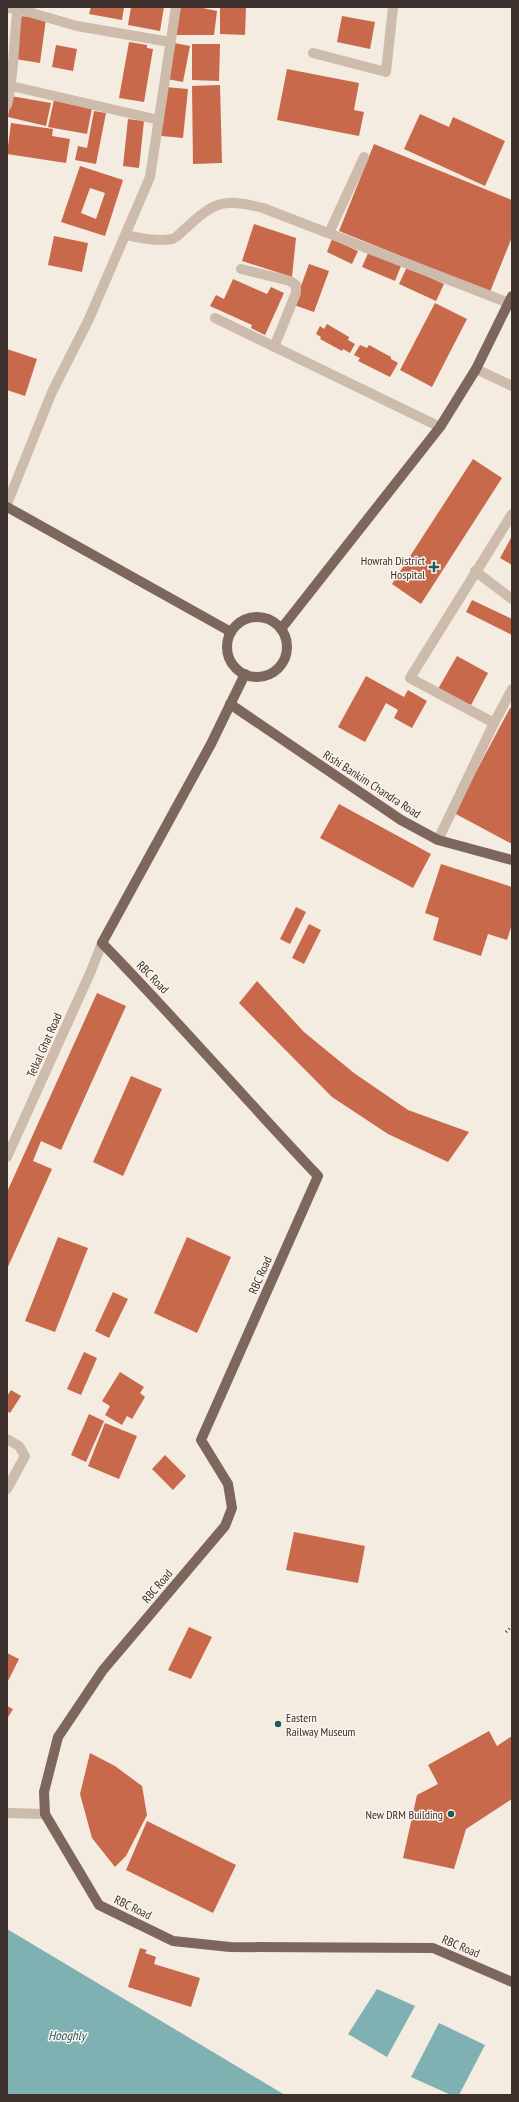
<svg xmlns="http://www.w3.org/2000/svg" width="519" height="2102" viewBox="0 0 519 2102" font-family="'PT Sans Narrow',sans-serif">
<style>
.water{fill:#7fb0b2}
.building{fill:#c8694b;fill-rule:evenodd}
.lines{fill:none;stroke-linecap:round;stroke-linejoin:round}
.minor{stroke:#cdbbac;stroke-width:10}
.major{stroke:#7d675c;stroke-width:10}
.rail{stroke:#3b302b;stroke-width:3;stroke-dasharray:1 3;stroke-linecap:butt}
.poi-dot{fill:#1f5a5e;stroke:#fbf5ee;stroke-width:1.5}
.labels{text-anchor:middle;dominant-baseline:central;stroke-width:3;stroke-linejoin:round;paint-order:stroke}
.poi-label{font-size:12px;fill:#3b302b;stroke:#fbf5ee;text-anchor:end}
.street-label{font-size:12px;fill:#3b302b;stroke:#fbf5ee}
.water-label{font-size:13px;font-style:italic;fill:#1f5a5e;stroke:#fbf5ee}
</style>
<rect width="100%" height="100%" fill="#f4ebe1"/>
<!-- water -->
<g class="water">
<path d="M 7,1929 L 285,2095 L 7,2095 Z"/>
<path d="M 377,1989 L 415,2006 L 387,2057 L 348,2034 Z"/>
<path d="M 439,2023 L 485,2045 L 459,2095 L 451,2095 L 411,2077 Z"/>
</g>
<!-- building -->
<g class="building">
<path d="M 91,7 L 124,7 L 122,20 L 89,14 Z"/>
<path d="M 131,7 L 164,7 L 160,31 L 128,25 Z"/>
<path d="M 180,7 L 198,7 L 217,11 L 214,35 L 176,35 Z"/>
<path d="M 220,7 L 246,7 L 245,35 L 220,34 Z"/>
<path d="M 21,16 L 46,19 L 40,63 L 15,59 Z"/>
<path d="M 342,16 L 375,22 L 370,49 L 337,42 Z"/>
<path d="M 129,42 L 147,45 L 147,48 L 153,49 L 144,102 L 119,98 Z"/>
<path d="M 174,43 L 190,46 L 183,82 L 167,79 Z"/>
<path d="M 192,44 L 220,44 L 219,81 L 192,80 Z"/>
<path d="M 56,45 L 77,49 L 73,71 L 52,67 Z"/>
<path d="M 287,69 L 359,83 L 354,110 L 364,112 L 359,136 L 277,120 Z"/>
<path d="M 220,85 L 222,163 L 193,164 L 192,86 Z"/>
<path d="M 165,87 L 188,89 L 183,138 L 161,136 Z"/>
<path d="M 11,96 L 51,103 L 46,126 L 8,117 Z"/>
<path d="M 54,100 L 92,108 L 87,134 L 48,127 Z"/>
<path d="M 94,111 L 106,113 L 96,164 L 75,160 L 78,146 L 87,148 Z"/>
<path d="M 420,114 L 449,127 L 453,117 L 505,141 L 485,186 L 404,149 Z"/>
<path d="M 128,119 L 144,121 L 139,168 L 123,166 Z"/>
<path d="M 11,123 L 53,129 L 52,136 L 70,139 L 66,163 L 7,154 Z"/>
<path d="M 374,144 L 512,200 L 512,237 L 490,292 L 339,231 Z"/>
<path d="M 80,166 L 123,180 L 105,236 L 61,222 ZM 90,188 L 105,193 L 96,219 L 81,213 Z"/>
<path d="M 254,224 L 296,238 L 292,277 L 242,261 Z"/>
<path d="M 54,236 L 88,243 L 82,272 L 48,265 Z"/>
<path d="M 332,239 L 358,251 L 352,264 L 327,252 Z"/>
<path d="M 369,251 L 401,266 L 395,281 L 362,267 Z"/>
<path d="M 309,264 L 329,271 L 314,312 L 294,305 Z"/>
<path d="M 407,267 L 444,284 L 436,301 L 399,284 Z"/>
<path d="M 233,279 L 267,294 L 271,287 L 284,293 L 265,335 L 251,328 L 252,325 L 210,306 L 216,295 L 224,299 Z"/>
<path d="M 435,303 L 467,319 L 432,387 L 400,370 Z"/>
<path d="M 327,324 L 349,337 L 348,340 L 355,344 L 350,353 L 343,349 L 342,351 L 320,339 L 321,337 L 316,334 L 320,326 L 324,329 Z"/>
<path d="M 360,345 L 367,348 L 369,345 L 391,357 L 391,359 L 398,363 L 390,377 L 358,361 L 360,358 L 354,355 Z"/>
<path d="M 7,349 L 37,359 L 25,396 L 7,390 Z"/>
<path d="M 473,459 L 502,478 L 421,604 L 392,584 Z"/>
<path d="M 512,536 L 512,565 L 500,558 Z"/>
<path d="M 472,600 L 512,619 L 512,635 L 466,612 Z"/>
<path d="M 457,656 L 488,673 L 470,707 L 438,689 Z"/>
<path d="M 366,676 L 404,697 L 408,690 L 427,701 L 412,728 L 394,718 L 398,710 L 386,703 L 365,742 L 338,727 Z"/>
<path d="M 510,708 L 512,709 L 512,844 L 454,813 Z"/>
<path d="M 339,804 L 431,854 L 413,888 L 320,838 Z"/>
<path d="M 441,864 L 512,887 L 512,924 L 507,940 L 488,934 L 481,956 L 433,940 L 439,918 L 425,913 Z"/>
<path d="M 296,907 L 306,912 L 290,944 L 280,939 Z"/>
<path d="M 309,924 L 321,930 L 304,964 L 292,958 Z"/>
<path d="M 257,981 L 304,1032 L 354,1073 L 408,1110 L 469,1132 L 448,1162 L 388,1134 L 332,1097 L 239,1003 Z"/>
<path d="M 97,993 L 126,1006 L 61,1150 L 41,1141 L 33,1161 L 52,1169 L 7,1269 L 7,1192 Z"/>
<path d="M 131,1076 L 162,1089 L 123,1176 L 93,1162 Z"/>
<path d="M 58,1237 L 88,1248 L 55,1332 L 25,1321 Z"/>
<path d="M 187,1237 L 231,1257 L 197,1333 L 154,1313 Z"/>
<path d="M 113,1292 L 128,1299 L 109,1338 L 95,1331 Z"/>
<path d="M 84,1352 L 97,1358 L 81,1395 L 67,1389 Z"/>
<path d="M 120,1372 L 144,1387 L 140,1393 L 145,1397 L 132,1419 L 127,1416 L 122,1425 L 105,1415 L 110,1406 L 102,1401 Z"/>
<path d="M 11,1390 L 21,1396 L 10,1413 L 7,1411 L 7,1396 Z"/>
<path d="M 89,1414 L 104,1421 L 86,1462 L 71,1455 Z"/>
<path d="M 105,1423 L 137,1436 L 119,1479 L 88,1466 Z"/>
<path d="M 165,1455 L 186,1476 L 173,1490 L 152,1469 Z"/>
<path d="M 294,1532 L 365,1546 L 358,1583 L 286,1570 Z"/>
<path d="M 189,1627 L 212,1637 L 191,1679 L 168,1670 Z"/>
<path d="M 7,1653 L 19,1659 L 7,1683 Z"/>
<path d="M 7,1706 L 13,1709 L 7,1719 Z"/>
<path d="M 489,1731 L 497,1746 L 512,1736 L 512,1799 L 466,1829 L 454,1869 L 403,1858 L 417,1795 L 438,1784 L 428,1765 Z"/>
<path d="M 90,1753 L 115,1766 L 142,1786 L 147,1815 L 126,1856 L 115,1867 L 92,1838 L 80,1794 Z"/>
<path d="M 147,1821 L 236,1865 L 213,1913 L 126,1870 Z"/>
<path d="M 140,1948 L 147,1950 L 145,1953 L 156,1957 L 154,1964 L 200,1978 L 191,2007 L 128,1987 Z"/>
</g>
<g class="lines">
<!-- minor -->
<g class="minor">
<path d="M 7,8 L 18,9 L 77,26 L 170,42"/>
<path d="M 313,53 L 386,72 L 393,7"/>
<path d="M 11,86 L 159,120"/>
<path d="M 7,105 C 15,73 13,39 18,7"/>
<path d="M 329,233 L 364,157"/>
<path d="M 126,235 C 141,238 156,242 172,239 C 177,238 182,231 186,228 C 215,201 224,198 263,208 L 509,303"/>
<path d="M 241,269 L 290,281 L 296,285 L 296,293 L 274,347"/>
<path d="M 215,318 L 440,427"/>
<path d="M 476,369 L 512,386"/>
<path d="M 7,504 L 52,392 L 89,319 L 150,177 L 176,7"/>
<path d="M 512,514 L 410,678 L 494,723 L 512,689"/>
<path d="M 475,571 L 512,599"/>
<path d="M 438,840 L 494,723"/>
<path d="M 7,1157 L 91,971 L 102,943"/>
<path d="M 7,1439 L 19,1446 L 25,1456 L 7,1489"/>
<path d="M 7,1813 L 45,1814"/>
</g>
<!-- major -->
<g class="major">
<path d="M 7,507 L 231,632"/>
<circle cx="257" cy="647" r="30"/>
<path d="M 281,629 L 440,427 L 476,369 L 512,296"/>
<path d="M 245,674 L 211,744 L 102,943 C 176,1019 245,1099 318,1176 L 201,1440 L 228,1484 L 232,1508 L 225,1526 L 103,1670 L 58,1737 L 44,1792 L 45,1814 L 99,1905 L 173,1941 L 230,1947 L 433,1948 L 512,1982"/>
<path d="M 230,704 L 401,820 L 438,840 L 512,860"/>
</g>
<!-- rail -->
<path class="rail" d="M 506,1632 L 512,1626"/>
</g>
<!-- markers -->
<g class="poi-dot">
<path d="M432 561h4v4h4v4h-4v4h-4v-4h-4v-4h4z"/>
<circle cx="278" cy="1724" r="4"/>
<circle cx="451" cy="1814" r="4"/>
</g>
<g class="labels">
<!-- poi labels -->
<g class="poi-label">
<text x="425" y="560">Howrah District<tspan x="425" dy="14">Hospital</tspan></text>
<text x="286" y="1717" text-anchor="start">Eastern<tspan x="286" dy="14">Railway Museum</tspan></text>
<text x="443" y="1814">New DRM Building</text>
</g>
<!-- street labels -->
<g class="street-label">
<text transform="translate(372 784) rotate(33)">Rishi Bankim Chandra Road</text>
<text transform="translate(153 977) rotate(46)">RBC Road</text>
<text transform="translate(44 1045) rotate(-66)">Telkal Ghat Road</text>
<text transform="translate(260 1275) rotate(-66)">RBC Road</text>
<text transform="translate(157 1586) rotate(-50)">RBC Road</text>
<text transform="translate(133 1907) rotate(26)">RBC Road</text>
<text transform="translate(461 1946) rotate(23)">RBC Road</text>
</g>
<!-- water labels -->
<g class="water-label">
<text x="67" y="2035">Hooghly</text>
</g>
</g>
<!-- border -->
<rect width="519" height="2102" fill="none" stroke="#3b302b" stroke-width="16"/>
</svg>
